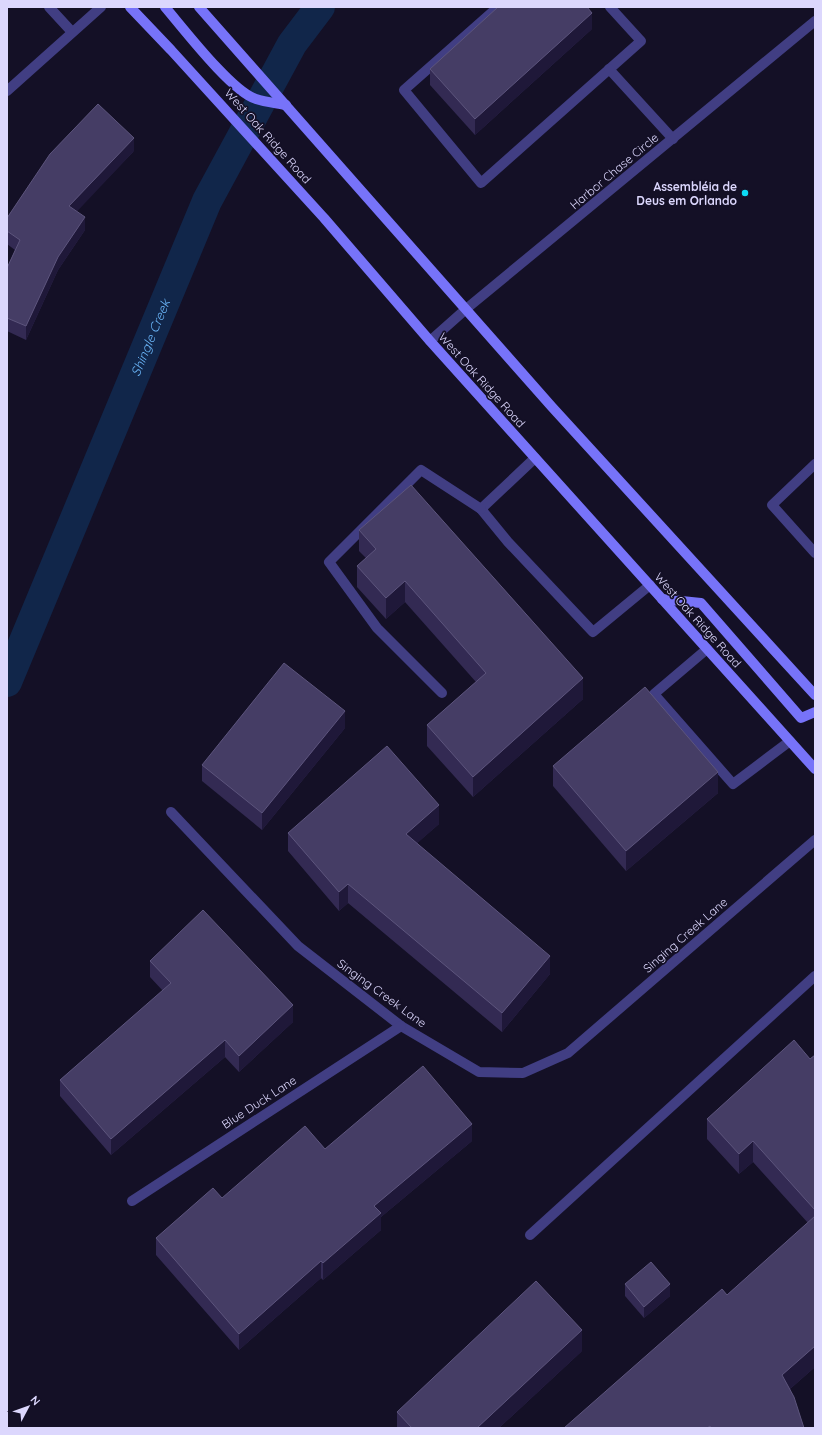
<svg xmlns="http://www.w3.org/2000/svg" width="822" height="1435" viewBox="0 0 822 1435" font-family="Quicksand,sans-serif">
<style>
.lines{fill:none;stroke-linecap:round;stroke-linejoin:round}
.canal{stroke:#11264a;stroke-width:30}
.lane{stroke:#413e83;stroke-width:10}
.street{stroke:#413e83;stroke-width:10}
.secondary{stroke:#7773f9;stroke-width:10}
.wall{fill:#332a53}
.shaded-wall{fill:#1f1839}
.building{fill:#453d65;stroke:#5d557d}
.poi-dot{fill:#0cdbf4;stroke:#141026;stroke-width:1.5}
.labels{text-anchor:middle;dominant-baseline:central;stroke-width:3.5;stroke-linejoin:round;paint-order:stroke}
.street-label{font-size:12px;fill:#dcd7fd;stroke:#141026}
.poi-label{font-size:12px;font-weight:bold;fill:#dcd7fd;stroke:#141026;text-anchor:end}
.water-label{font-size:13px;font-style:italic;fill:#6ab5f8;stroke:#141026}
</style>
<rect width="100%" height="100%" fill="#141026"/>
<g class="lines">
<!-- canal -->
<path class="canal" id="s1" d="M 7,682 L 207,201 L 292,44 L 320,7"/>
<!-- lane -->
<g class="lane">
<path d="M 498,7 L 404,90 L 481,183 L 641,41 L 610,7"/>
<path d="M 609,69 L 673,139"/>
<path d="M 430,341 L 466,309"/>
<path d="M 535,458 L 481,509 L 508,542 L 593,632 L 650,585"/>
<path d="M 815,464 L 772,505 L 815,553"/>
<path d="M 707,649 L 654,694 L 733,784 L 790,741"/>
<path d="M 442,693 L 377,628 L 329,562 L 421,470 L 481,509"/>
<path d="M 530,1235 L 815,976"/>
</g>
<!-- street -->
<g class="street">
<path d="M 49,7 L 72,32"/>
<path d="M 7,91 L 101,7"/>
<path d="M 466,309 L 815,21"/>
<path d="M 171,812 L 298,946 L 401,1026 L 479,1072 L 523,1073 L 568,1053 L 815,840"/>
<path d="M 132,1201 L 401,1026"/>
</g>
<!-- secondary -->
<g class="secondary">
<path d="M 130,7 L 171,50 L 324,218 L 430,341 L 815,769"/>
<path d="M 165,7 C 183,28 232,92 256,99 C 265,102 276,103 286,105"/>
<path d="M 199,7 L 552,407 L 815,695"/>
<path d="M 662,599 L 701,603 L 801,718 L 815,712"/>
</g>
</g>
<!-- wall -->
<g class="wall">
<path d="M 592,29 L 475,135 L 430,85 L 430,69 Z"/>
<path d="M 134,151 L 76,211 L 85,230 L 58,270 L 26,340 L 7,331 L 7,268 L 15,250 L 7,244 L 7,218 Z"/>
<path d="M 359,530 L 583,699 L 473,797 L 427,746 L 427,725 L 476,682 L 405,602 L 386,619 L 357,587 L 357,566 L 366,558 L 359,551 Z"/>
<path d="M 345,728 L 262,830 L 202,781 L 202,765 Z"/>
<path d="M 553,766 L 718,793 L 626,871 L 553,786 Z"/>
<path d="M 439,824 L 417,843 L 550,974 L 502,1032 L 348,903 L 339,911 L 288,851 L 288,833 Z"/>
<path d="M 150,961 L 293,1022 L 239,1072 L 225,1057 L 111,1155 L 60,1096 L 60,1080 L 163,991 L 150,977 Z"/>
<path d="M 815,1055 L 815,1367 L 790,1389 L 804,1428 L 564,1428 L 727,1295 L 808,1223 L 753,1162 L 739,1174 L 707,1139 L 707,1119 L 810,1059 Z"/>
<path d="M 472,1141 L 381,1217 L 381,1230 L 323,1280 L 321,1278 L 239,1350 L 156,1255 L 156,1238 L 222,1198 Z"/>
<path d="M 625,1284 L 670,1296 L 644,1318 L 625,1296 Z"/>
<path d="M 582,1351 L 499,1428 L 397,1428 L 397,1412 Z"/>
</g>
<!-- shaded-wall -->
<g class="shaded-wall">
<path d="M 592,13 L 592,29 L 475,135 L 475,119 Z"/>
<path d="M 134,138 L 134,151 L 69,220 L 69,206 Z"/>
<path d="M 85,217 L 85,230 L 58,270 L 26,340 L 26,326 L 58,257 Z"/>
<path d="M 405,581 L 405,602 L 386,619 L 386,598 Z"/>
<path d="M 583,678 L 583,699 L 473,797 L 473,777 Z"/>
<path d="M 345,711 L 345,728 L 262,830 L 262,813 Z"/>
<path d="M 718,772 L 718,793 L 626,871 L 626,851 Z"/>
<path d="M 439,805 L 439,824 L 406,853 L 406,834 Z"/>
<path d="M 348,884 L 348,903 L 339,911 L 339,892 Z"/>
<path d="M 550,956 L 550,974 L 502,1032 L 502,1013 Z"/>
<path d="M 293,1005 L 293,1022 L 239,1072 L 239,1056 Z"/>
<path d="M 225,1040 L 225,1057 L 111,1155 L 111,1139 Z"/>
<path d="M 472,1124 L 472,1141 L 381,1217 L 381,1230 L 323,1280 L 323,1263 L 374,1206 Z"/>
<path d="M 753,1141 L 753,1162 L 739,1174 L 739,1154 Z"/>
<path d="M 321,1261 L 321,1278 L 239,1350 L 239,1334 Z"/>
<path d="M 670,1284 L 670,1296 L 644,1318 L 644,1307 Z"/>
<path d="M 582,1330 L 582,1351 L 499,1428 L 477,1428 Z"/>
<path d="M 815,1346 L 815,1367 L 782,1396 L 782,1375 Z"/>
</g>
<!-- building -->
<g class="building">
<path d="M 498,7 L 587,7 L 592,13 L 475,119 L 430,69 Z"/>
<path d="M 98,104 L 134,138 L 69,206 L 85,217 L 58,257 L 26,326 L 7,318 L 7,268 L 20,240 L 7,231 L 7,218 L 50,154 Z"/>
<path d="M 411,485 L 583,678 L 473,777 L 427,725 L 486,673 L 405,581 L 386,598 L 357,566 L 376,549 L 359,530 Z"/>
<path d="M 284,663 L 345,711 L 262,813 L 202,765 Z"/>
<path d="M 645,687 L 718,772 L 626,851 L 553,766 Z"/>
<path d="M 387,746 L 439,805 L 406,834 L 550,956 L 502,1013 L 348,884 L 339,892 L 288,833 Z"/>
<path d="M 203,910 L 293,1005 L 239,1056 L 225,1040 L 111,1139 L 60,1080 L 171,983 L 150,961 Z"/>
<path d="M 794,1040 L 810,1059 L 815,1055 L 815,1210 L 753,1141 L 739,1154 L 707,1119 Z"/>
<path d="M 423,1066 L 472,1124 L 374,1206 L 381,1213 L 323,1263 L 321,1261 L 239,1334 L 156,1238 L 213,1188 L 222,1198 L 305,1126 L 325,1149 Z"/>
<path d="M 815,1216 L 815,1346 L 782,1375 L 794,1397 L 804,1428 L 711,1428 L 710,1426 L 707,1428 L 564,1428 L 722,1289 L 727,1295 Z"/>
<path d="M 651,1262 L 670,1284 L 644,1307 L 625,1284 Z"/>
<path d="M 536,1281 L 582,1330 L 477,1428 L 412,1428 L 397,1412 Z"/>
</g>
<!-- markers -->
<circle class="poi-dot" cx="745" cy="193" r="4"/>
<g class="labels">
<!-- street labels -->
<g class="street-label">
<text transform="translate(268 136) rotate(48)">West Oak Ridge Road</text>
<text transform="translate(614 171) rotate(-40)">Harbor Chase Circle</text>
<text transform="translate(482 380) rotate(48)">West Oak Ridge Road</text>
<text transform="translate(698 620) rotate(48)">West Oak Ridge Road</text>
<text transform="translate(685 935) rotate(-41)">Singing Creek Lane</text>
<text transform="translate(382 993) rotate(36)">Singing Creek Lane</text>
<text transform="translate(259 1102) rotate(-33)">Blue Duck Lane</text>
</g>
<!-- poi labels -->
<g class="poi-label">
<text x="737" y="186">Assembléia de<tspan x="737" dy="14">Deus em Orlando</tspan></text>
</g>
<!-- water labels -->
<g class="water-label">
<text stroke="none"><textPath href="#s1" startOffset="373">Shingle Creek</textPath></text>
</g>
</g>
<!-- border -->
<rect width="822" height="1435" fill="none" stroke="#dcd7fd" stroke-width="16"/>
<!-- north arrow -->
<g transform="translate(28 1407) rotate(49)" stroke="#141026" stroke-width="3" paint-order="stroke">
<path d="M0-3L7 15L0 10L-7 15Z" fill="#dcd7fd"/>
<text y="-6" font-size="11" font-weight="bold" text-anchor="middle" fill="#dcd7fd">N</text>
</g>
</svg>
